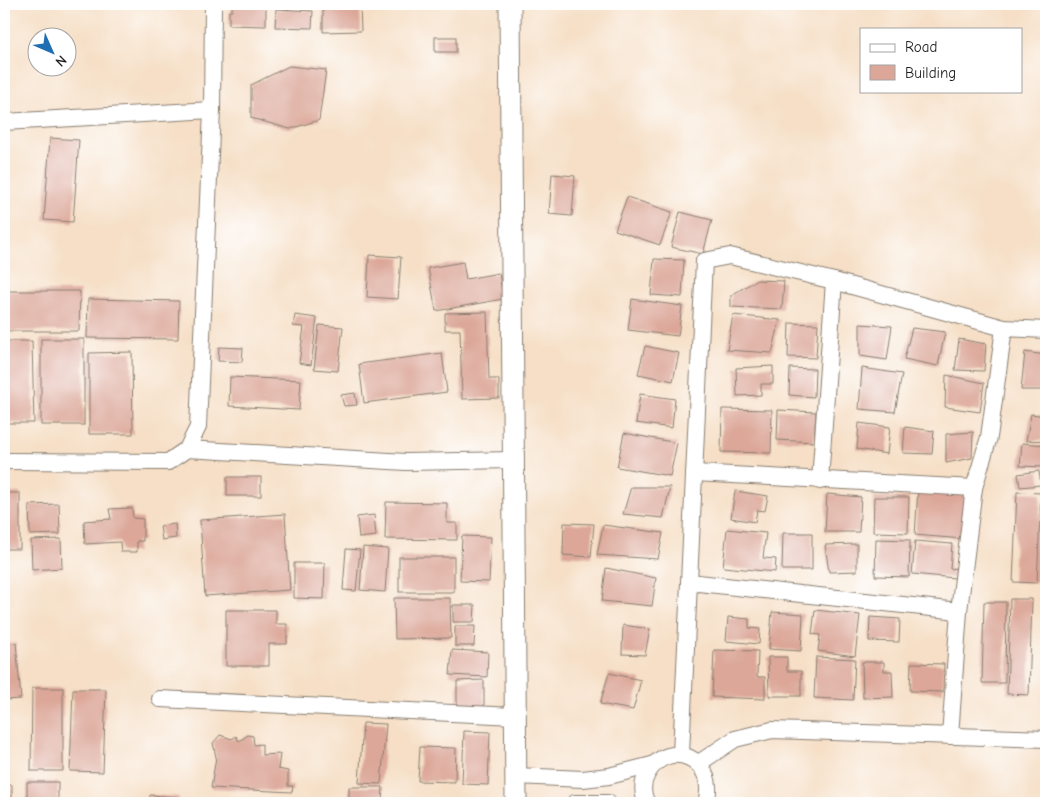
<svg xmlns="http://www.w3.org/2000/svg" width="1050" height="807" viewBox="0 0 1050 807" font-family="'Comic Neue',sans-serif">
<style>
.building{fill:#dca799}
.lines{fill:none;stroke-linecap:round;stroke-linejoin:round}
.minor-casing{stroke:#897e71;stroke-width:18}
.tertiary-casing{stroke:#897e71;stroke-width:23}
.minor{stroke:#fff;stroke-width:16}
.tertiary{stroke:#fff;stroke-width:21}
</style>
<rect width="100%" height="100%" fill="#fff"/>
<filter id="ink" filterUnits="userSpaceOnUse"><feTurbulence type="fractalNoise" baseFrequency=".02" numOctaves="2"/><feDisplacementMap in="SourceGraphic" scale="10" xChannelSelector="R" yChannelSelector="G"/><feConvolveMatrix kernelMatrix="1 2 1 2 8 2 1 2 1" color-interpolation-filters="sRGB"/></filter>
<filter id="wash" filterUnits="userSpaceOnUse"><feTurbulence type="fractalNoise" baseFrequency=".0096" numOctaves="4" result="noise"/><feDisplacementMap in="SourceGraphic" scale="20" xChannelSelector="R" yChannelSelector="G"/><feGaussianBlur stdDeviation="1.12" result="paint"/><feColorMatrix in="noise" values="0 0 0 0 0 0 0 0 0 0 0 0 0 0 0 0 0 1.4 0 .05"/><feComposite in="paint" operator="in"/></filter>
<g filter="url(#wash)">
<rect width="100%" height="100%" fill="#f6dfc6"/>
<g id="blocks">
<!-- building -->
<g class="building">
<path d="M 232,4 L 258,4 L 258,6 L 266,7 L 266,26 L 229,25 L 229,11 L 232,11 Z"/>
<path d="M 323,4 L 360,4 L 361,31 L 323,32 Z"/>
<path d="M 276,9 L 313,11 L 312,28 L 275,27 Z"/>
<rect x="435" y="37" width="21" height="15"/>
<path d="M 289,66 L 326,70 L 319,120 L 290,129 L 251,118 L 251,85 Z"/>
<path d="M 50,138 L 79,140 L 73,222 L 44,220 Z"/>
<path d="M 552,174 L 575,176 L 572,216 L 549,214 Z"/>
<path d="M 627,197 L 672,212 L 660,245 L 615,230 Z"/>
<path d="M 680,212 L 712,220 L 703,254 L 671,247 Z"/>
<path d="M 369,255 L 401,257 L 398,299 L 367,297 Z"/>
<path d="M 654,259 L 684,260 L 682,297 L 651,295 Z"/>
<path d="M 463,262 L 466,279 L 499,273 L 503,299 L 436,311 L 428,268 Z"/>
<path d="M 757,280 L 784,281 L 782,309 L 731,307 L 731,295 Z"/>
<path d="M 4,291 L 80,291 L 79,331 L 4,331 Z"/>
<path d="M 88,299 L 179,301 L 178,339 L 87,338 Z"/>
<path d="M 632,299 L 682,306 L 678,336 L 628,330 Z"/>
<path d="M 487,312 L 489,379 L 499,379 L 499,398 L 462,399 L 460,330 L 445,330 L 445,313 Z"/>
<path d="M 295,315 L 317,318 L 311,365 L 299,363 L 304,327 L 293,326 Z"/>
<path d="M 733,315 L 780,320 L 772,353 L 727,350 Z"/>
<path d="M 789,323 L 818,324 L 816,358 L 788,357 Z"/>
<path d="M 860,324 L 892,326 L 887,360 L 860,356 Z"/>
<path d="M 319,325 L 343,327 L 338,371 L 314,369 Z"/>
<path d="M 912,328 L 945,332 L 938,366 L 904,359 Z"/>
<rect x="41" y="339" width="43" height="86"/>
<path d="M 959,339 L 986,344 L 984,371 L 955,370 Z"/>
<path d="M 4,341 L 32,341 L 34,423 L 4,423 Z"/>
<path d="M 645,346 L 679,353 L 673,381 L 638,374 Z"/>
<path d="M 219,347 L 243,348 L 242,362 L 218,361 Z"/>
<path d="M 132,352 L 133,434 L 89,434 L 89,353 Z"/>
<path d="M 1025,352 L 1046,355 L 1046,390 L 1021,390 Z"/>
<path d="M 442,353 L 447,392 L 364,403 L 359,364 Z"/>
<path d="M 773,366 L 773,384 L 761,384 L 761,395 L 737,396 L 736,368 Z"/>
<path d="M 790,368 L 815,369 L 814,397 L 789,395 Z"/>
<path d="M 862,368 L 902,374 L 895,412 L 859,409 Z"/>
<path d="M 946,375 L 984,383 L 980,412 L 945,407 Z"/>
<path d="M 230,377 L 301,380 L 299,410 L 229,406 Z"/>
<path d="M 355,393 L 357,405 L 344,406 L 341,395 Z"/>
<path d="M 640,394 L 675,399 L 672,428 L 636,423 Z"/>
<path d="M 722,409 L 772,410 L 771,453 L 721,452 Z"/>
<path d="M 778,410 L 816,412 L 814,442 L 777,440 Z"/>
<path d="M 1031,414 L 1046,416 L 1046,440 L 1026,441 Z"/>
<path d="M 859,423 L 890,427 L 887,454 L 857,449 Z"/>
<path d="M 905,427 L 934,431 L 932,454 L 903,453 Z"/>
<path d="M 973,432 L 972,458 L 946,463 L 946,434 Z"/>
<path d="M 624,433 L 677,443 L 670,476 L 617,467 Z"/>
<path d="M 1022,443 L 1046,445 L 1046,467 L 1020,466 Z"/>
<path d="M 1039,471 L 1041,485 L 1020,487 L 1018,474 Z"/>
<rect x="227" y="477" width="34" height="19"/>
<path d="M 631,487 L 670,487 L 663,518 L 623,514 Z"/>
<path d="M 918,489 L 968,495 L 963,539 L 915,535 Z"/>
<path d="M 735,491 L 768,496 L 765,511 L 757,510 L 755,522 L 731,518 Z"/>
<path d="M 1017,492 L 1041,493 L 1037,583 L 1013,582 Z"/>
<rect x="4" y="493" width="16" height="56"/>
<path d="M 827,494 L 861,497 L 859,532 L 825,532 Z"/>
<path d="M 874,497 L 909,497 L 908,533 L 873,532 Z"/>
<path d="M 386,502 L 447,503 L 447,523 L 457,523 L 457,540 L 385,539 Z"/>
<path d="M 59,504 L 60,534 L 30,535 L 29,505 Z"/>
<path d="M 132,508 L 133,518 L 143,519 L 143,541 L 137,541 L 137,552 L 121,552 L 120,542 L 85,544 L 84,521 L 111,519 L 109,509 Z"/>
<path d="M 285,514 L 290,590 L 205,596 L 200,520 Z"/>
<path d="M 374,515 L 376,536 L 359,538 L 357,517 Z"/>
<path d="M 564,523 L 594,524 L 591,557 L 563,555 Z"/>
<path d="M 175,524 L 176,538 L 162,540 L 160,526 Z"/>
<path d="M 603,525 L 663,533 L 658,559 L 597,555 Z"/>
<path d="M 727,529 L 766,533 L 763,558 L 776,559 L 775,572 L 723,567 Z"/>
<path d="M 783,533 L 812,533 L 812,570 L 782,570 Z"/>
<path d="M 462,536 L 491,537 L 489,582 L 460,581 Z"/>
<path d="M 61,539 L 62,568 L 32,570 L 31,540 Z"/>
<path d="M 876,539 L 910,540 L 909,577 L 875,576 Z"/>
<path d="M 915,541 L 952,544 L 950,569 L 956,568 L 955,578 L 912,574 Z"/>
<path d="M 857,544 L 857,571 L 829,572 L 825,545 Z"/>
<path d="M 363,547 L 388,549 L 385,592 L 360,590 Z"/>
<path d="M 346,549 L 360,550 L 356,591 L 343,590 Z"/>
<rect x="399" y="557" width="55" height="35"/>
<path d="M 294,563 L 325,563 L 324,599 L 294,598 Z"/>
<path d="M 606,568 L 656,578 L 652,606 L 602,601 Z"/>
<path d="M 394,598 L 450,598 L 451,638 L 395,639 Z"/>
<path d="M 1010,599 L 1032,599 L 1029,695 L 1007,694 Z"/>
<path d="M 984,602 L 1006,602 L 1005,683 L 982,683 Z"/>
<path d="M 453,605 L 475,605 L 474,622 L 453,622 Z"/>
<path d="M 226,610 L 276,610 L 276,624 L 287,624 L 287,644 L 269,644 L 269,666 L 226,666 Z"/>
<path d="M 815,610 L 860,615 L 855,656 L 818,651 L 820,635 L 812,634 Z"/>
<path d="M 772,612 L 803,614 L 801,651 L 769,649 Z"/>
<path d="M 728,617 L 749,619 L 749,628 L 760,629 L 759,644 L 726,641 Z"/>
<path d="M 870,617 L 900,619 L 899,642 L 869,641 Z"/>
<path d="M 623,625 L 650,629 L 645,655 L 622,654 Z"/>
<path d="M 455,626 L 475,626 L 474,646 L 455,646 Z"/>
<path d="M 16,643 L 21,699 L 4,700 L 4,644 Z"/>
<path d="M 452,650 L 488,652 L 487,677 L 450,675 Z"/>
<path d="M 714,650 L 758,651 L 757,677 L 765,677 L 765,699 L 712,697 Z"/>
<path d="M 768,657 L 787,657 L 787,671 L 801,671 L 801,696 L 769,696 Z"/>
<path d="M 816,657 L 855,659 L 853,700 L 814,698 Z"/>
<path d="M 862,662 L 884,662 L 884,671 L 892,671 L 893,697 L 863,698 Z"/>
<path d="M 911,663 L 944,664 L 943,692 L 910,691 Z"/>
<path d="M 609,673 L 641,680 L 633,710 L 600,704 Z"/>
<path d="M 484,680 L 484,708 L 457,708 L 457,681 Z"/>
<path d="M 32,688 L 63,688 L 63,771 L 31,771 Z"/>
<path d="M 73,689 L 106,689 L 103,772 L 70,771 Z"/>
<path d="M 363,723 L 386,724 L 381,784 L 359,783 Z"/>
<path d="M 464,731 L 490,732 L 488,785 L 462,784 Z"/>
<path d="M 220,735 L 232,739 L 236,736 L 239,741 L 248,735 L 253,736 L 254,745 L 262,744 L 262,755 L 280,754 L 278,769 L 288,771 L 288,786 L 293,786 L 292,792 L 211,788 L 216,757 L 213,743 Z"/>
<path d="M 420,747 L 456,748 L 455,782 L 418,781 Z"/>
<rect x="27" y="782" width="31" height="21"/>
<rect x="4" y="785" width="8" height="18"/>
<path d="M 349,787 L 383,787 L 382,803 L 349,803 Z"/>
<path d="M 150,795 L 179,797 L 178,803 L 150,803 Z"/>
</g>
</g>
</g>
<g filter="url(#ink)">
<use href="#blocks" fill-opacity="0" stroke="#897e71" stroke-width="1"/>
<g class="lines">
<defs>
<g id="minor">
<path d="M 4,122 L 212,110"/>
<path d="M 187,449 L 406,462 L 513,460"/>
<path d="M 4,461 L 168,462 L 187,449 L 198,427 L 212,110 L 213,4"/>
<path d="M 694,473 L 974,488"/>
<path d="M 820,481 L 834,281"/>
<path d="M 689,582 L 959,611"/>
<path d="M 160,699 L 515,716"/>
<path d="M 950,736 L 959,611 L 974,488 L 989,437 L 1004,328"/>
<path d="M 681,754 L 704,261 L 730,256 L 834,281 L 1004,328 L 1046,330"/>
<path d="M 699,763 L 735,739 L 772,730 L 1046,739"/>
<path d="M 516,776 L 583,779 L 609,776 L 652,765"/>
<path d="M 575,803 L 608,803"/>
<path d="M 647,803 C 642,794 642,783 647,774 C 668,736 719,759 706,803"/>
</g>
<path id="tertiary" d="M 510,4 L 516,803"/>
</defs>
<!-- minor casing -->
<use href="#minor" class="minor-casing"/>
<!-- tertiary casing -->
<use href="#tertiary" class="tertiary-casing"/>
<!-- minor -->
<use href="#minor" class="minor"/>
<!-- tertiary -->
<use href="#tertiary" class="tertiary"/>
</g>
</g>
<!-- margin -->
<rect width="1050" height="807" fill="none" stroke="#fff" stroke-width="20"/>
<!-- legend -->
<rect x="860" y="28" width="162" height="65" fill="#ffffff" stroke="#a4a4a4"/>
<rect x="870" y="44" width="25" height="8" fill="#ffffff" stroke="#a4a4a4"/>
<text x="905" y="52" font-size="15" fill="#1c1c1c">Road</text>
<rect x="870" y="65" width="25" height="15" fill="#dca799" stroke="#a4a4a4"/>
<text x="905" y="78" font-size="15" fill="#1c1c1c">Building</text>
<!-- north arrow -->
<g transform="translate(52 52) rotate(135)"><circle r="24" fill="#ffffff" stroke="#a4a4a4"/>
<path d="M0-4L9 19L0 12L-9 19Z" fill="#1f6fb2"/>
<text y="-8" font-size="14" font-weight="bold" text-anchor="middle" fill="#1c1c1c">N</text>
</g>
</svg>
